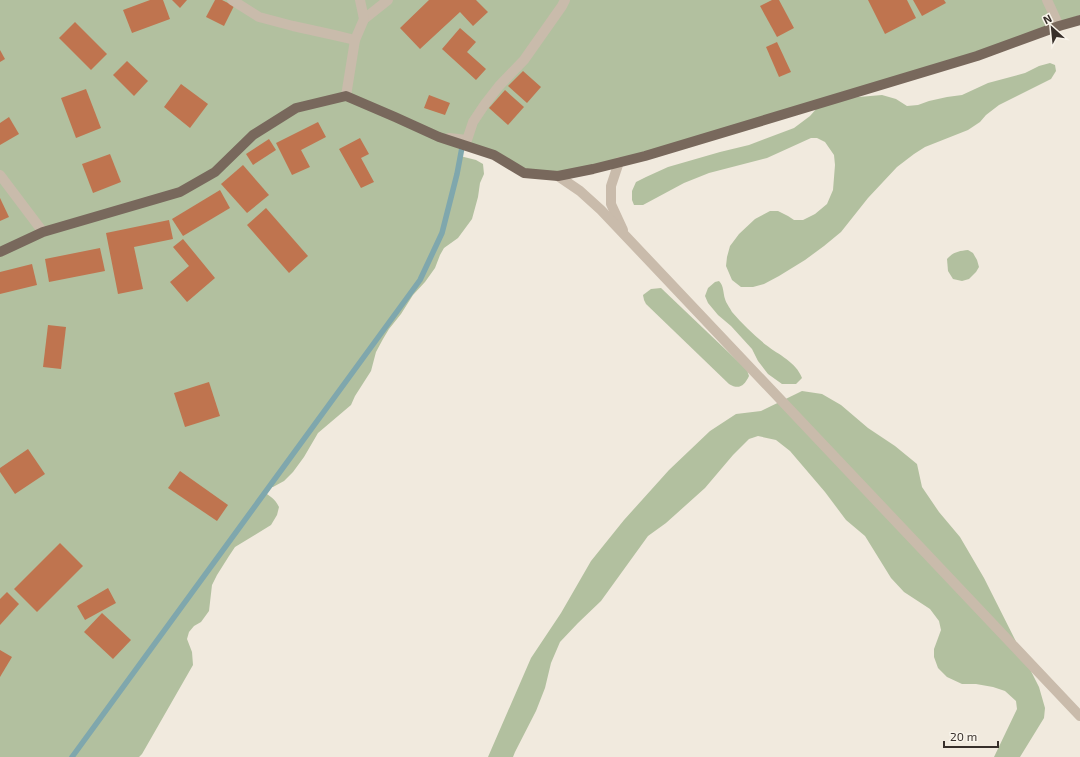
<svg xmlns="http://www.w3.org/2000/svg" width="1080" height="757" viewBox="0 0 1080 757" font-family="'Exo 2',sans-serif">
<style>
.green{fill:#b2c09f}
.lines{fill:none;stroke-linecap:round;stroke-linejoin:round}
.stream{stroke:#7fa7ad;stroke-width:5.5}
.building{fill:#bf744f}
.minor{stroke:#c9bbab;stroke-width:10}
.major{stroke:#78685c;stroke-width:10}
</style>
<rect width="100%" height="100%" fill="#f1eade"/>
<!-- green -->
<g class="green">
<path d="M 0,0 L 1080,0 L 1080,15 L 976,52 L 593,169 L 524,173 L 462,145 L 460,156 L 476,160 L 483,164 L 484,174 L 480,183 L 478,197 L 472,219 L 458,238 L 444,248 L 440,255 L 435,268 L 425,282 L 413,295 L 401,314 L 389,329 L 383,339 L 376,352 L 371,371 L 355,396 L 351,405 L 318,433 L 304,457 L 293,472 L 284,481 L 273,487 L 268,487 L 264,492 C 270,496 275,499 279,507 L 277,515 L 271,525 L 235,547 L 229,556 L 217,575 L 212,585 L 209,611 L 201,622 L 194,626 L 189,632 L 187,639 L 192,652 L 193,665 L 142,754 L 139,757 L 0,757 Z"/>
<path d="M 1050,63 L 1055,65 L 1056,71 L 1051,79 L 999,105 L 986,115 L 980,122 L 968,130 L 925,147 L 914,154 L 897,167 L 868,198 L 841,232 L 824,246 L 805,260 L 779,276 L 764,284 L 753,287 L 741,287 L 732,280 L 726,266 L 727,257 L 730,246 L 739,234 L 755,219 L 770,211 L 778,211 L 788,216 L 794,220 L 803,220 L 815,214 L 827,204 L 833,190 L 835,165 L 834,155 L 825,142 L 817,138 L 811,138 L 767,158 L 709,173 L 684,183 L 643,205 L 634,205 L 632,200 L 632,191 L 636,182 L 646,177 L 668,167 L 720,152 L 749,145 L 794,128 L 810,116 L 817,108 L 847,98 L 882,95 L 896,99 L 907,106 L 918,105 L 929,101 L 947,97 L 962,95 L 988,83 L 1025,73 L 1039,66 Z"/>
<path d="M 968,250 L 973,253 L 977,260 L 979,267 L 976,272 L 969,279 L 962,281 L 953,279 L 948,271 L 947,259 C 953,252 959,251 968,250 Z"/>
<path d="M 719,281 C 724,286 723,293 725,299 C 726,303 730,308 732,312 C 742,324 754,335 766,345 C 779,355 796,362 802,378 L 796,384 L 782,384 L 768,374 L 758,361 L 752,349 L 731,326 L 718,315 L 708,303 L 705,296 L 708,288 L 715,282 Z"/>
<path d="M 661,288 L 747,370 L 749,376 C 744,386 739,390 729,384 L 646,304 L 644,300 L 643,295 L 651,289 Z"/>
<path d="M 802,391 L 822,394 L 841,405 L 868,428 L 895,446 L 917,464 L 922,487 L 939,512 L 960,537 L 984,578 L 1039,687 L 1045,708 L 1044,718 L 1020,757 L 994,757 L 1017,709 L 1016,701 L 1005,691 L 993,687 L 976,684 L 962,684 L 947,677 L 938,668 L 934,657 L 934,649 L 941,630 L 939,621 L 930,609 L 904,592 L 891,578 L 865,536 L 846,520 L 825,492 L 790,451 L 776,440 L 758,436 L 749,439 L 733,455 L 705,488 L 666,523 L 648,536 L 601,601 L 578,623 L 560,642 L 551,663 L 545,688 L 536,711 L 515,752 L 513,757 L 488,757 L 531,658 L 561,613 L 591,561 L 624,520 L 669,470 L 710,431 L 736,414 L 761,411 Z"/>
</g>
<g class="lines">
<!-- stream -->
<path class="stream" d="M 72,757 L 420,280 L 442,233 L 457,174 L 463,142"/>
</g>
<!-- building -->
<g class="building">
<path d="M 150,0 L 163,0 L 170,19 L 132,33 L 123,10 Z"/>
<path d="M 172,0 L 187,0 L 180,8 Z"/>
<path d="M 215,0 L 222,0 L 234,6 L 224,26 L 206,17 Z"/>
<path d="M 429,0 L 476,0 L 488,12 L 473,26 L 460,12 L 420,49 L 400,28 Z"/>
<path d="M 772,0 L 779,0 L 794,28 L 777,37 L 760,6 Z"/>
<path d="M 868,0 L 907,0 L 916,18 L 885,34 Z"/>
<path d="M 913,0 L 944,0 L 946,3 L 922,16 Z"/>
<path d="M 75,22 L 107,54 L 91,70 L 59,38 Z"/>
<path d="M 460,28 L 476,42 L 467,52 L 486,69 L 476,80 L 442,49 Z"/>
<path d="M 777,42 L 791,72 L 779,77 L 766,47 Z"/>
<path d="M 0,50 L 5,59 L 0,62 Z"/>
<path d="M 127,61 L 148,81 L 134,96 L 113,75 Z"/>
<path d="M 523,71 L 541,87 L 527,103 L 508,86 Z"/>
<path d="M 181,84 L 208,104 L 190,128 L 164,107 Z"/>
<path d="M 86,89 L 101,128 L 76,138 L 61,98 Z"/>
<path d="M 505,90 L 524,107 L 508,125 L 489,108 Z"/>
<path d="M 429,95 L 450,103 L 445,115 L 424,108 Z"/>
<path d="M 9,117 L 19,134 L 0,145 L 0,123 Z"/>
<path d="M 318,122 L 326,137 L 301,150 L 310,167 L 292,175 L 276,143 Z"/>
<path d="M 360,138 L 369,154 L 361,158 L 374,182 L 361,188 L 339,149 Z"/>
<path d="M 269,139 L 276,150 L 253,165 L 246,154 Z"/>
<path d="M 110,154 L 121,182 L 93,193 L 82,164 Z"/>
<path d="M 243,165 L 269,195 L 247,213 L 221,184 Z"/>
<path d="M 220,190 L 230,208 L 183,236 L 172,219 Z"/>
<path d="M 0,198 L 9,217 L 0,221 Z"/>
<path d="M 266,208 L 308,256 L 289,273 L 247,225 Z"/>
<path d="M 169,220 L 173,239 L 134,247 L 143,289 L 118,294 L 106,233 Z"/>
<path d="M 183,239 L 215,278 L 187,302 L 170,282 L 189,266 L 173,247 Z"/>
<path d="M 100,248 L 105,271 L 49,282 L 45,259 Z"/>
<path d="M 32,264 L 37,285 L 0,294 L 0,272 Z"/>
<path d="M 48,325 L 66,327 L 61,369 L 43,367 Z"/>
<path d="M 209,382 L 220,416 L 185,427 L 174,393 Z"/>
<path d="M 28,449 L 45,474 L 15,494 L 0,472 L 0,468 Z"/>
<path d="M 180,471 L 228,505 L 217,521 L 168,488 Z"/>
<path d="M 60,543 L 83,566 L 37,612 L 14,589 Z"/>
<path d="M 108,588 L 116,603 L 85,620 L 77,606 Z"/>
<path d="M 7,592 L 19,604 L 0,625 L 0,599 Z"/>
<path d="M 102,613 L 131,640 L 113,659 L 84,632 Z"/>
<path d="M 0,650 L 12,657 L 0,677 Z"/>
</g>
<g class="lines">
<!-- minor -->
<g class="minor">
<path d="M 232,0 L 259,17 L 293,26 L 334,35 L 355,40"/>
<path d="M 1047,0 L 1059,26"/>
<path d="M 364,19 L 388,0"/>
<path d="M 346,96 L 355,40 L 364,19 L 360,0"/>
<path d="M 449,138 L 467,140 L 473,122 L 485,104 L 499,86 L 524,60 L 562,6 L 565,0"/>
<path d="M 619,162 L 611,186 L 611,204 L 623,230"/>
<path d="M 0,175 L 43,232"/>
<path d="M 558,176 L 580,191 L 601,210 L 1080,716"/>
</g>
<!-- major -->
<path class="major" d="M 0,252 L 43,232 L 180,192 L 215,172 L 253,135 L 296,108 L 346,96 L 395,117 L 439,137 L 494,155 L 524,173 L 558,176 L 593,169 L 645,156 L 977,56 L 1059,26 L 1080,20"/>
</g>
<!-- north arrow -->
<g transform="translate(1052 28) rotate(333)" stroke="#f9f4eb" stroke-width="3" paint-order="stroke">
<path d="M0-3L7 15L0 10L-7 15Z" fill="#372f2a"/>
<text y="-6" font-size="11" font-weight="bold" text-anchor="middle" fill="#372f2a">N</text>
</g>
<!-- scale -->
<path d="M944 741v6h54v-6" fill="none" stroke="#372f2a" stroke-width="2"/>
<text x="950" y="741" font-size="12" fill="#372f2a" stroke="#f9f4eb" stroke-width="3" paint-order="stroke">20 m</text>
</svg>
